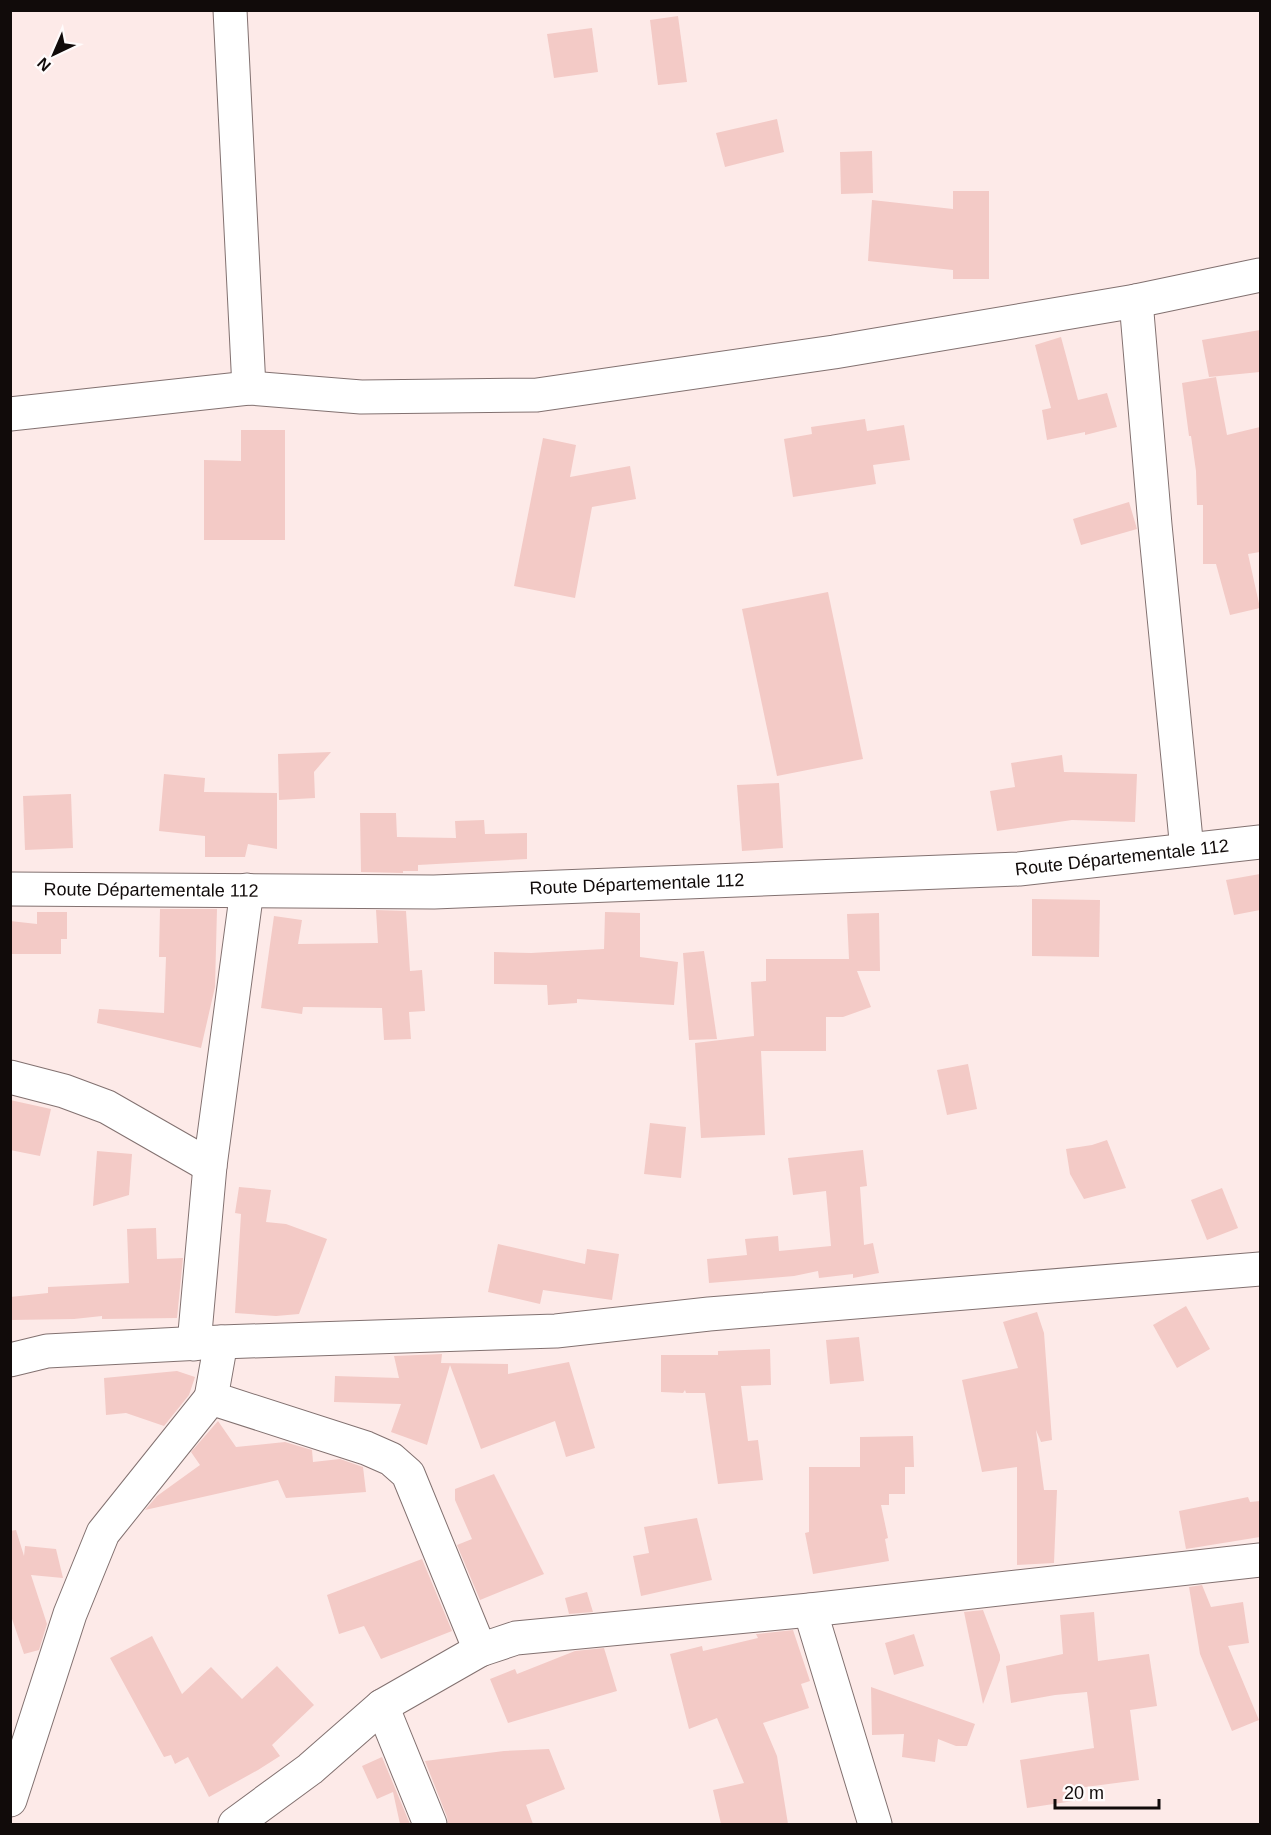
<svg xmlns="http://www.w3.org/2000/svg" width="1271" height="1835" viewBox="0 0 1271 1835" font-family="Arial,sans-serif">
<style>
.building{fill:#f3cac6}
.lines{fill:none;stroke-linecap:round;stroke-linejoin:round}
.minor-casing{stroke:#827170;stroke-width:35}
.tertiary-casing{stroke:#827170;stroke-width:35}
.minor{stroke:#fff;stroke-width:33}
.tertiary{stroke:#fff;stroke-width:33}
.labels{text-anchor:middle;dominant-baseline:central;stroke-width:6;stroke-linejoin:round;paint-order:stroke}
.street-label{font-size:18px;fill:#110b0a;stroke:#fffbfb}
</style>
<rect width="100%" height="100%" fill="#fdeae8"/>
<!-- building -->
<g class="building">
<path d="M 678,16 L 687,82 L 658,85 L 650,20 Z"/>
<path d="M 592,28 L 598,72 L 554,78 L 547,34 Z"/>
<path d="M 777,119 L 784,152 L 725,167 L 716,133 Z"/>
<path d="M 872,151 L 873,193 L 841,194 L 840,152 Z"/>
<path d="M 953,191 L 989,191 L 989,279 L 953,279 L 953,270 L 868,261 L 872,200 L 953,209 Z"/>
<path d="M 1260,330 L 1260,372 L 1209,377 L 1202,340 Z"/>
<path d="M 1061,337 L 1078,400 L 1107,393 L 1117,427 L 1085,435 L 1085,432 L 1047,440 L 1042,410 L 1051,408 L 1035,345 Z"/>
<path d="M 1216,377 L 1227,435 L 1260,427 L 1260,552 L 1248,554 L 1260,608 L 1230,615 L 1216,564 L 1203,564 L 1203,505 L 1197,505 L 1196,471 L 1191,436 L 1189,436 L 1182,383 Z"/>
<path d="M 865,419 L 867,431 L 904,425 L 910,460 L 873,465 L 876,484 L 793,497 L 784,439 L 812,434 L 811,427 Z"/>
<path d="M 241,430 L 285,430 L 285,540 L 204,540 L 204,460 L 241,461 Z"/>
<path d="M 543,438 L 576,445 L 570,477 L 630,466 L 636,499 L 592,507 L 575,598 L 514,586 Z"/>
<path d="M 1129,502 L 1137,529 L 1081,545 L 1073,519 Z"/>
<path d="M 828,592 L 863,759 L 777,776 L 742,609 Z"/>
<path d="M 331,752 L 314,772 L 315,798 L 279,800 L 278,754 Z"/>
<path d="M 1062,755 L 1064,772 L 1137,774 L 1135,822 L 1072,820 L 997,831 L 990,791 L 1015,787 L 1011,763 Z"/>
<path d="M 164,774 L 205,778 L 204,792 L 277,793 L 277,849 L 248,844 L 245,857 L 205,857 L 205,836 L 159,831 Z"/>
<path d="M 779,783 L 783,848 L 742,851 L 737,785 Z"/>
<path d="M 71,794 L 73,848 L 25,850 L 23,796 Z"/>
<path d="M 360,813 L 396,813 L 397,837 L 456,838 L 455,821 L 484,820 L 485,834 L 527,833 L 527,859 L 418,865 L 418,871 L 403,871 L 403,873 L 361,872 Z"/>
<path d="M 1260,874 L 1260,910 L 1234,915 L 1226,880 Z"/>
<path d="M 1032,899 L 1100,900 L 1099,957 L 1032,956 Z"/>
<path d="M 160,909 L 217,909 L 215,987 L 201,1048 L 97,1023 L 99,1009 L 164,1013 L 166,957 L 159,957 Z"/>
<path d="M 376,910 L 406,911 L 410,971 L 422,970 L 425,1011 L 409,1012 L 411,1039 L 384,1040 L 382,1008 L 303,1007 L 302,1014 L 261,1008 L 274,916 L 302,920 L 298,944 L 378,943 Z"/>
<path d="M 37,912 L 67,912 L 67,939 L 61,939 L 61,954 L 10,954 L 10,921 L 37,924 Z"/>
<path d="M 605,912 L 640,913 L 640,957 L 678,962 L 674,1005 L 577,999 L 577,1003 L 548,1005 L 547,985 L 494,984 L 494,952 L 531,953 L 604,949 Z"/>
<path d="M 879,913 L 880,971 L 857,971 L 871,1007 L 843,1017 L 826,1017 L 826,1051 L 761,1051 L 765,1135 L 701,1138 L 695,1043 L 754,1036 L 751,982 L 766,981 L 766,959 L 849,959 L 847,914 Z"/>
<path d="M 704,951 L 717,1039 L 689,1040 L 683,953 Z"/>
<path d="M 968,1064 L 977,1109 L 947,1115 L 937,1070 Z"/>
<path d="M 10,1100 L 51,1109 L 40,1156 L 10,1150 Z"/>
<path d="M 650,1123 L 686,1127 L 681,1178 L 644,1174 Z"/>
<path d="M 1107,1140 L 1126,1188 L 1084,1199 L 1070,1174 L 1066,1149 L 1092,1145 Z"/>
<path d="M 863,1150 L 867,1186 L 860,1187 L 864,1245 L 873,1243 L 879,1273 L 853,1278 L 853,1274 L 819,1278 L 818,1271 L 794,1276 L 709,1283 L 707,1259 L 747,1255 L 745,1239 L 778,1236 L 779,1251 L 831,1246 L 826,1191 L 793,1195 L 788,1158 Z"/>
<path d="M 97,1151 L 132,1154 L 129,1195 L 93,1206 Z"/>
<path d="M 239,1187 L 271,1190 L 266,1222 L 286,1224 L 327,1239 L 299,1314 L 276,1316 L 235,1313 L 241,1214 L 235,1213 Z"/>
<path d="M 1222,1188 L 1238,1228 L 1207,1240 L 1191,1200 Z"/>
<path d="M 156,1228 L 157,1259 L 183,1258 L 177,1318 L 102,1319 L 102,1316 L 74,1319 L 10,1320 L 10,1297 L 48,1293 L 48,1287 L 129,1283 L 127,1229 Z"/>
<path d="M 498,1244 L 585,1264 L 587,1249 L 619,1254 L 612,1300 L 543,1290 L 540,1304 L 488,1292 Z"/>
<path d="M 1186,1306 L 1210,1349 L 1177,1368 L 1153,1325 Z"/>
<path d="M 1037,1312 L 1044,1333 L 1052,1440 L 1041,1442 L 1036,1430 L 1044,1490 L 1057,1490 L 1054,1563 L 1017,1565 L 1017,1467 L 982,1472 L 962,1380 L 1018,1368 L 1003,1322 Z"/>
<path d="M 859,1337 L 864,1381 L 830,1384 L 826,1340 Z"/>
<path d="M 770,1349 L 771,1385 L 741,1386 L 748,1441 L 758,1440 L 763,1480 L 718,1484 L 705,1393 L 686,1393 L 685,1390 L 683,1393 L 661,1392 L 661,1355 L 718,1355 L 718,1351 Z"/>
<path d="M 442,1354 L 441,1363 L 508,1364 L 508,1374 L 569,1362 L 595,1448 L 566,1457 L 555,1421 L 481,1449 L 450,1365 L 427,1445 L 391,1432 L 401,1404 L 334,1402 L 335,1376 L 399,1378 L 394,1356 Z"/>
<path d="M 177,1371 L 195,1377 L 189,1395 L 164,1426 L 126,1413 L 106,1415 L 104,1378 Z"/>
<path d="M 218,1421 L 236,1447 L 285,1442 L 312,1450 L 313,1462 L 340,1459 L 363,1467 L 366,1492 L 286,1498 L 278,1480 L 145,1510 L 157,1496 L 200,1465 L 191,1452 Z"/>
<path d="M 913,1436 L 914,1467 L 905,1467 L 905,1494 L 889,1494 L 889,1505 L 881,1505 L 888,1538 L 885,1539 L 889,1561 L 813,1574 L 805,1533 L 809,1532 L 809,1467 L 860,1467 L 860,1437 Z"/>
<path d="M 494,1474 L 544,1574 L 480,1600 L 457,1545 L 472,1539 L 455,1500 L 455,1489 Z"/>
<path d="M 1248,1497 L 1250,1502 L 1260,1501 L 1260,1537 L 1186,1549 L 1179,1511 Z"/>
<path d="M 697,1518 L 712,1580 L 641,1596 L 633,1556 L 649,1553 L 644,1527 Z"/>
<path d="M 16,1530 L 24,1556 L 25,1546 L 56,1549 L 63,1578 L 31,1575 L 47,1624 L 39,1650 L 24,1654 L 10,1613 L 10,1531 Z"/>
<path d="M 422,1559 L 452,1631 L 381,1659 L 364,1626 L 339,1634 L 327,1595 Z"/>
<path d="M 1202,1585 L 1211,1607 L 1243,1602 L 1249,1643 L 1228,1646 L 1259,1720 L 1232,1731 L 1200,1654 L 1189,1587 Z"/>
<path d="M 587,1592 L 593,1612 L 569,1614 L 565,1598 Z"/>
<path d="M 983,1610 L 1000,1655 L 1000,1660 L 983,1704 L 964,1612 Z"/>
<path d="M 1094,1612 L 1098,1661 L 1149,1654 L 1157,1706 L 1130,1710 L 1139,1780 L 1078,1788 L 1080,1800 L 1027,1808 L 1020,1760 L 1094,1748 L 1087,1692 L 1055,1695 L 1011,1703 L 1006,1666 L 1063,1654 L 1060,1615 Z"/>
<path d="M 793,1630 L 810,1681 L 801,1684 L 809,1708 L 763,1723 L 777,1756 L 788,1824 L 721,1824 L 713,1790 L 744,1783 L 717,1718 L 689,1729 L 670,1654 L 702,1646 L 703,1651 L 758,1638 L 756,1634 L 758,1634 Z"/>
<path d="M 914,1634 L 924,1666 L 894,1675 L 885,1643 Z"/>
<path d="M 152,1636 L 182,1694 L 211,1667 L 242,1699 L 277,1666 L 314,1705 L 272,1745 L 280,1756 L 258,1770 L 209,1797 L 188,1757 L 175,1764 L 171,1755 L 164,1757 L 110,1658 Z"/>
<path d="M 604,1648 L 617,1691 L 508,1723 L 490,1679 L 515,1669 L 517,1674 L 575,1651 Z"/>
<path d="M 871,1687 L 975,1724 L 967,1746 L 956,1746 L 938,1739 L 935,1762 L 902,1757 L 904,1734 L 872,1735 Z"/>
<path d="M 549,1749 L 565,1789 L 526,1805 L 533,1824 L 448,1824 L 447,1817 L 425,1761 L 504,1751 Z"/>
<path d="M 382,1757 L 410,1824 L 400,1824 L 393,1792 L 377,1799 L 362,1766 Z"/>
</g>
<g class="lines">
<defs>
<g id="minor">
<path d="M 230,10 L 249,388"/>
<path d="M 1136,301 L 1155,525 L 1187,850"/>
<path d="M 10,414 L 249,388 L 361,397 L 537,395 L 834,352 L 1136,301 L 1260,275"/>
<path d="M 10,1077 L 64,1091 L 107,1107 L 210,1166"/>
<path d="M 221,1342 L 211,1398 L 366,1448 L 391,1459 L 408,1474 L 480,1650"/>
<path d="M 194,1344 L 210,1166 L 247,890"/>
<path d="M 10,1360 L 47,1351 L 221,1342 L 556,1331 L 709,1314 L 1260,1269"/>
<path d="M 810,1610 L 875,1824"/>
<path d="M 382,1706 L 430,1824"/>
<path d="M 10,1800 L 70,1614 L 103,1533 L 211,1398"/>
<path d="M 235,1824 L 310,1769 L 382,1706 L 480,1650 L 516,1638 L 810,1610 L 1260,1560"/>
</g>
<g id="tertiary">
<path id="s1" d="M 10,889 L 434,892 L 1019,869 L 1260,842"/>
</g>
</defs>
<!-- minor casing -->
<use href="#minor" class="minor-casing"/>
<!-- tertiary casing -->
<use href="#tertiary" class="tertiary-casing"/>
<!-- minor -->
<use href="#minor" class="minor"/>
<!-- tertiary -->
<use href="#tertiary" class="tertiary"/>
</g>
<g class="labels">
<!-- street labels -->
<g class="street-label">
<text stroke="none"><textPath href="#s1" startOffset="1113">Route Départementale 112</textPath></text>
<text stroke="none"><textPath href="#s1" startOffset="627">Route Départementale 112</textPath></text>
<text stroke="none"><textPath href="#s1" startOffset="141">Route Départementale 112</textPath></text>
</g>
</g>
<!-- border -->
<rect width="1271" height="1835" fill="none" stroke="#110b0a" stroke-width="24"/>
<!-- north arrow -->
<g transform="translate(54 54) rotate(224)" stroke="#fffbfb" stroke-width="4.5" paint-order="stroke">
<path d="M0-4.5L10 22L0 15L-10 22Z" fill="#110b0a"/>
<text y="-9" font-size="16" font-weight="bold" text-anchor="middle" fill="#110b0a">N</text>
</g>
<!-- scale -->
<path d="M1055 1799v9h104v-9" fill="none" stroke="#110b0a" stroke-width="3"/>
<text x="1064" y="1799" font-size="18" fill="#110b0a" stroke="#fffbfb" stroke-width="4.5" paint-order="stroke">20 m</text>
</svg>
